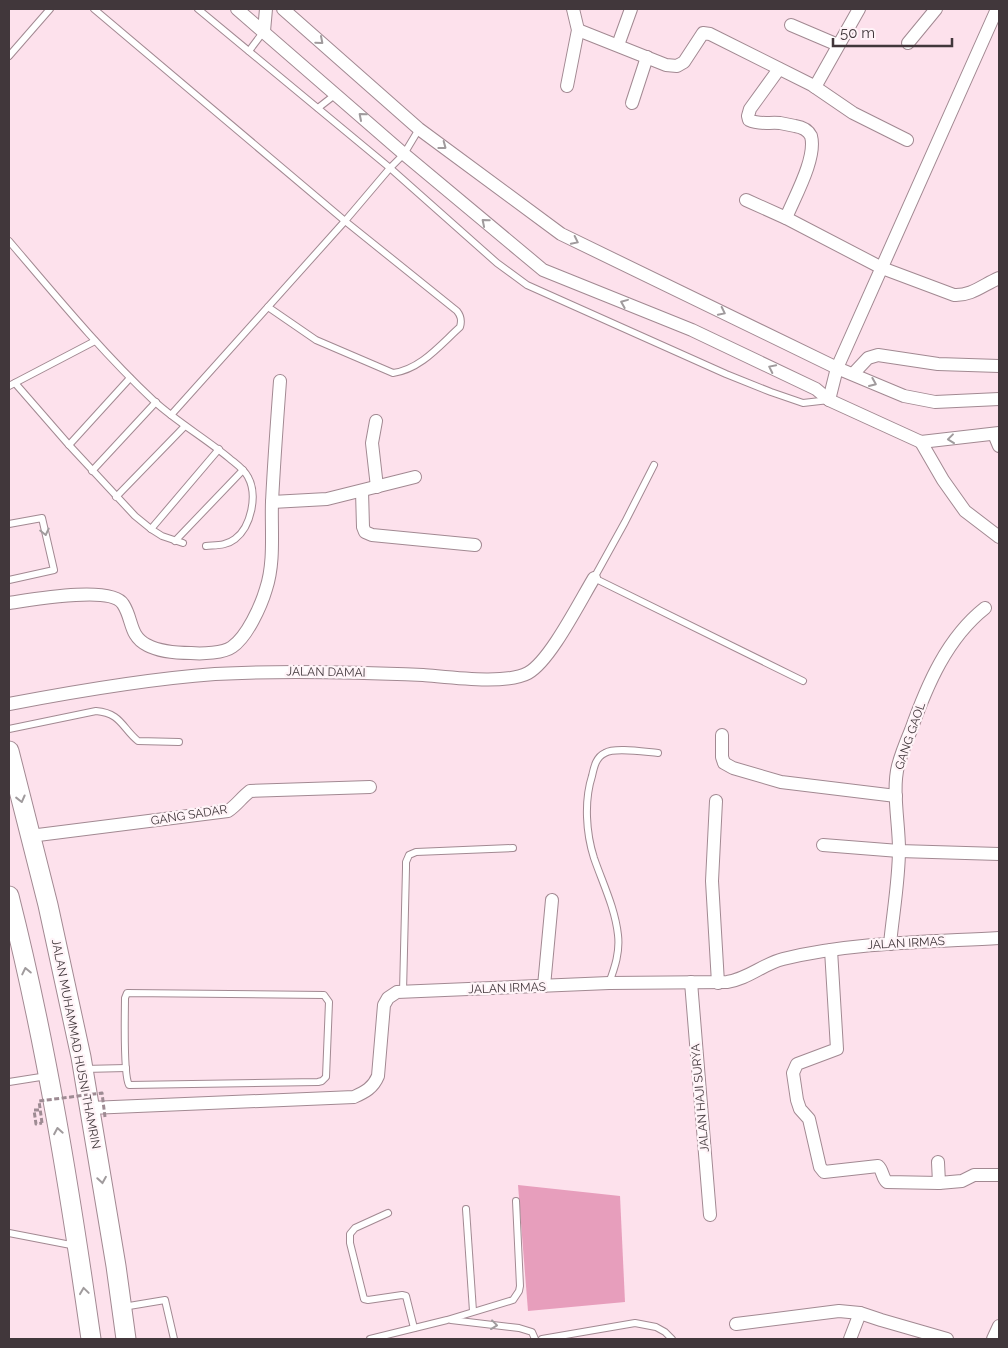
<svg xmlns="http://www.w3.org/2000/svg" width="1008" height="1348" viewBox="0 0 1008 1348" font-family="Raleway,sans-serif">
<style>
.green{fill:#e79ebc}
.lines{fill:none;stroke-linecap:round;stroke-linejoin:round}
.lane-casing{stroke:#a28992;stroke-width:8}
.street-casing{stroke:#a28992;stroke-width:14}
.primary-casing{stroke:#a28992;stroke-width:21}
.path{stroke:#9e8b93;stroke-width:3;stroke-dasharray:5 2.5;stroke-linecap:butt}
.lane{stroke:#fff;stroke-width:6}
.street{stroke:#fff;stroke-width:12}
.primary{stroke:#fff;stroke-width:19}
.path-bridge{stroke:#9e8b93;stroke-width:3;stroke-dasharray:5 2.5;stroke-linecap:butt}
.oneway{stroke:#a09b9d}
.labels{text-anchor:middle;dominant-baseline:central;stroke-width:4.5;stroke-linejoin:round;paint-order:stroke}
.street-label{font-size:12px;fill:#41373b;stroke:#fff4f8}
</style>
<rect width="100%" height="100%" fill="#fde1ec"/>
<!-- green -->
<path class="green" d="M 518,1185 L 620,1196 L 625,1302 L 528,1311 Z"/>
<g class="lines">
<defs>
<g id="lane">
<path d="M 94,9 L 345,221 L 457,311 C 461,316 462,320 460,327 C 440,345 421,369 393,373 L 316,340 L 268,307"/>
<path d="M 198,9 L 390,168 L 497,263 L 527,285 L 726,374 L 771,392 L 803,403 L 829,400"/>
<path d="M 249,51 L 264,31"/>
<path d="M 9,56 L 50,9"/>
<path d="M 318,108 L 336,94"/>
<path d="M 9,241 C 56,296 101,351 154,401 C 177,422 205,438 229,458 C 236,464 244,469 248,477 C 258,495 251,527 235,539 C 226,546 216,545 206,546"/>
<path d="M 15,383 L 69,445 L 135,516 L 151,529 L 162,536 L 183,543"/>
<path d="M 9,386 L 95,341"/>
<path d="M 171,415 L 345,221 L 390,168 L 404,154 L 419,129"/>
<path d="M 69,445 L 130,378"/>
<path d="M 654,465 L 625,522 L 594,578 L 803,681"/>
<path d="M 92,471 L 156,402"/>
<path d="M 116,497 L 185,426"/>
<path d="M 9,524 L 42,518 L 54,570 L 9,580"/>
<path d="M 151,529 L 219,449"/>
<path d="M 175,541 L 243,470"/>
<path d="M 9,729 L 96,711 C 121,713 122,728 138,741 L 179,742"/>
<path d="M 609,983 C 615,967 620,952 618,935 C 615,908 603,884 594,858 C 586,833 584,801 592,776 C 594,767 596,757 605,753 C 615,747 645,752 658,753"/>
<path d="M 403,992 L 406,868 L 406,862 L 409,855 L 416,852 L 513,848"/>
<path d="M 127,993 L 324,995 L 329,1002 L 326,1077 L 322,1081 L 318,1082 L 129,1085 C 123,1075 125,1014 125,998 Z"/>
<path d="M 84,1069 L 126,1068"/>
<path d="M 9,1082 L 47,1076"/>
<path d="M 466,1209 L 473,1311"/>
<path d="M 388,1213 L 355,1228 L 350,1234 L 350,1243 L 364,1299 L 368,1300 L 402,1295 L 406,1296 L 414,1328"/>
<path d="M 9,1233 L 76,1246"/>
<path d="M 123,1307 L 165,1300 L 174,1339"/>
<path d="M 451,1320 L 519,1328 L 532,1332 L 535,1339"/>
<path d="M 370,1339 L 447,1320 L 513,1300 L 519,1291 L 520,1286 L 516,1201"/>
<path d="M 542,1339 L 635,1323 L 656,1327 L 665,1332 L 672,1339"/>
</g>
<g id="street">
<path d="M 237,9 L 404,154 L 543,270 L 692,330 L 816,389 L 829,400 L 921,442 L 999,433"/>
<path d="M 283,9 L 419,129 L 561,234 L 837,368 L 904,396 L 935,402 L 999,399"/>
<path d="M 791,25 L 838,45"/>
<path d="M 578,30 L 666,65 L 677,66 L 684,62 L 703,33 L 710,34 L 812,85 L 853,113 L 907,140"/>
<path d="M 264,31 L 266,9"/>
<path d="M 908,43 L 936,9"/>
<path d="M 618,45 L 631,9"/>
<path d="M 779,69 L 750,109 L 748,116 L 749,120 C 759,125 769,122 780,123 C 785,124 790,125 795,126 C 802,127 808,130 811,136 C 817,158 794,198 786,218"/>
<path d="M 567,86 L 578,30 L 573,9"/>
<path d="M 815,87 L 859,9"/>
<path d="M 632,103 L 647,57"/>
<path d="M 746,200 L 786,218 L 882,268 L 954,295 C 971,296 983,285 999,278"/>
<path d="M 853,374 L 868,358 L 878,355 L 938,364 L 999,366"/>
<path d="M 829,400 L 837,368 L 997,9"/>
<path d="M 376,421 L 372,443 L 377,487"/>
<path d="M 994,434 L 999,446"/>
<path d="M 921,442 L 943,480 L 965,511 L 999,537"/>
<path d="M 362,491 L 363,527 L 365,532 L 372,535 L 475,545"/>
<path d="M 272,502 L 327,499 L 415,477"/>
<path d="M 9,603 C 30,600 111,585 123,604 C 133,619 129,636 147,645 C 160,652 177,653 191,653 C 202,654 224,653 232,647 C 247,637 261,606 266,589 C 275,562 271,530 272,502 C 274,462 277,421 280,381"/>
<path d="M 9,704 C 77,691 146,679 215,674 C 284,670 354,672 423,675 C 449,677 506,685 528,673 C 550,661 580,601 594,578"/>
<path d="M 722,735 L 722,757 L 724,763 L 733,768 L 781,782 L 896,796"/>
<path d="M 716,801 L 712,881 L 718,983"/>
<path d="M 30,836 L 228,811 C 237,805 241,798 250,791 L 370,787"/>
<path d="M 823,845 L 899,851 L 999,854"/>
<path d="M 890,944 C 893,913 899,880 899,849 C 899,824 892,790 898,766 C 901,754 906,742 911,730 C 927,685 947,638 985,608"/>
<path d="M 831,950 L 837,1049 L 797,1064 L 793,1073 L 797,1100 L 800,1109 L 809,1119 L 820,1167 L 824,1172 L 878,1166 C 883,1170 882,1178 887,1182 L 939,1183"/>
<path d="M 691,982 L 710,1215"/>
<path d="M 544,986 L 552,900"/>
<path d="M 90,1108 L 354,1097 C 365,1092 373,1088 378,1076 L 384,1005 L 388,998 L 397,992 L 609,983 L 727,982 C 748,979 763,964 783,959 C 854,942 927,942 999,938"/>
<path d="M 938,1162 L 939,1183 L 962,1181 L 974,1175 L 999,1175"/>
<path d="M 736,1324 L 839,1311 L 860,1313 L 881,1320 L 947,1339"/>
<path d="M 850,1339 L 860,1313"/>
<path d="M 993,1339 L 999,1326"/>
</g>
<g id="primary">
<path d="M 9,751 L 48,905 L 81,1057 L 116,1266 L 126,1339"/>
<path d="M 9,896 C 46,1042 70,1191 91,1339"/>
</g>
</defs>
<!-- lane casing -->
<use href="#lane" class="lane-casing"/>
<!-- street casing -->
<use href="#street" class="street-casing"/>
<!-- primary casing -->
<use href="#primary" class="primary-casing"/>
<!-- path -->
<path class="path" d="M 39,1110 L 34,1110 L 36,1124 L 42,1123"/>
<!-- lane -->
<use href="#lane" class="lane"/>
<!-- street -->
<use href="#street" class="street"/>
<!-- primary -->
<use href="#primary" class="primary"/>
<!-- path-bridge -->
<path class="path-bridge" d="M 42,1123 L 39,1101 L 102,1093 L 105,1117"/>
</g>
<!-- one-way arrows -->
<defs><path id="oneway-chevron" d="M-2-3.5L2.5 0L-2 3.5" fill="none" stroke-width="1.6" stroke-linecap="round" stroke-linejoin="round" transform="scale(1.25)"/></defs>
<g class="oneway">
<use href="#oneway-chevron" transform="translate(320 41) rotate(41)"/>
<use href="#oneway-chevron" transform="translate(362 116) rotate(-139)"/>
<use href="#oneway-chevron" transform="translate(443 146) rotate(37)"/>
<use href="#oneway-chevron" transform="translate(485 222) rotate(-140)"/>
<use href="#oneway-chevron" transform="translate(575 241) rotate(26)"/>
<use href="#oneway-chevron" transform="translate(624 303) rotate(-158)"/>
<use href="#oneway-chevron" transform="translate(722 312) rotate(26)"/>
<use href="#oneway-chevron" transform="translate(772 368) rotate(-154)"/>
<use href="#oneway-chevron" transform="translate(873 383) rotate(23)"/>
<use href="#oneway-chevron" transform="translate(951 439) rotate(173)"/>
<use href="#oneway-chevron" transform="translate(45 532) rotate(77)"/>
<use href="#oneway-chevron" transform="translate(21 799) rotate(76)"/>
<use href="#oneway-chevron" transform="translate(26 971) rotate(-102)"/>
<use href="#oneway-chevron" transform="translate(58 1131) rotate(-100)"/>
<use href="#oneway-chevron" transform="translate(102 1180) rotate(81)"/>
<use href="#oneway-chevron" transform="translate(84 1291) rotate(-98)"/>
<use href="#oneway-chevron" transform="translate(494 1325) rotate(7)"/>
</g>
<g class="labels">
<!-- street labels -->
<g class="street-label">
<text transform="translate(326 672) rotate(1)">JALAN DAMAI</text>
<text transform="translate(910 736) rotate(-71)">GANG GAOL</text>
<text transform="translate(189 815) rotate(-9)">GANG SADAR</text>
<text transform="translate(906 943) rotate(-3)">JALAN IRMAS</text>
<text transform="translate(507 988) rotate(-2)">JALAN IRMAS</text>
<text transform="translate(76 1044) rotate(79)">JALAN MUHAMMAD HUSNI THAMRIN</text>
<text transform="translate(700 1098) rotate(-95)">JALAN HAJI SURYA</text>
</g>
</g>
<!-- border -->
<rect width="1008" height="1348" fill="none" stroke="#41373b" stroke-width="20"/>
<!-- scale -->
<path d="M833 38v8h119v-8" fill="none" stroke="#41373b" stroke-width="2.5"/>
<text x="840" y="38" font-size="15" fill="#41373b" stroke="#fff4f8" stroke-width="4" paint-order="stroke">50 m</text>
</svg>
